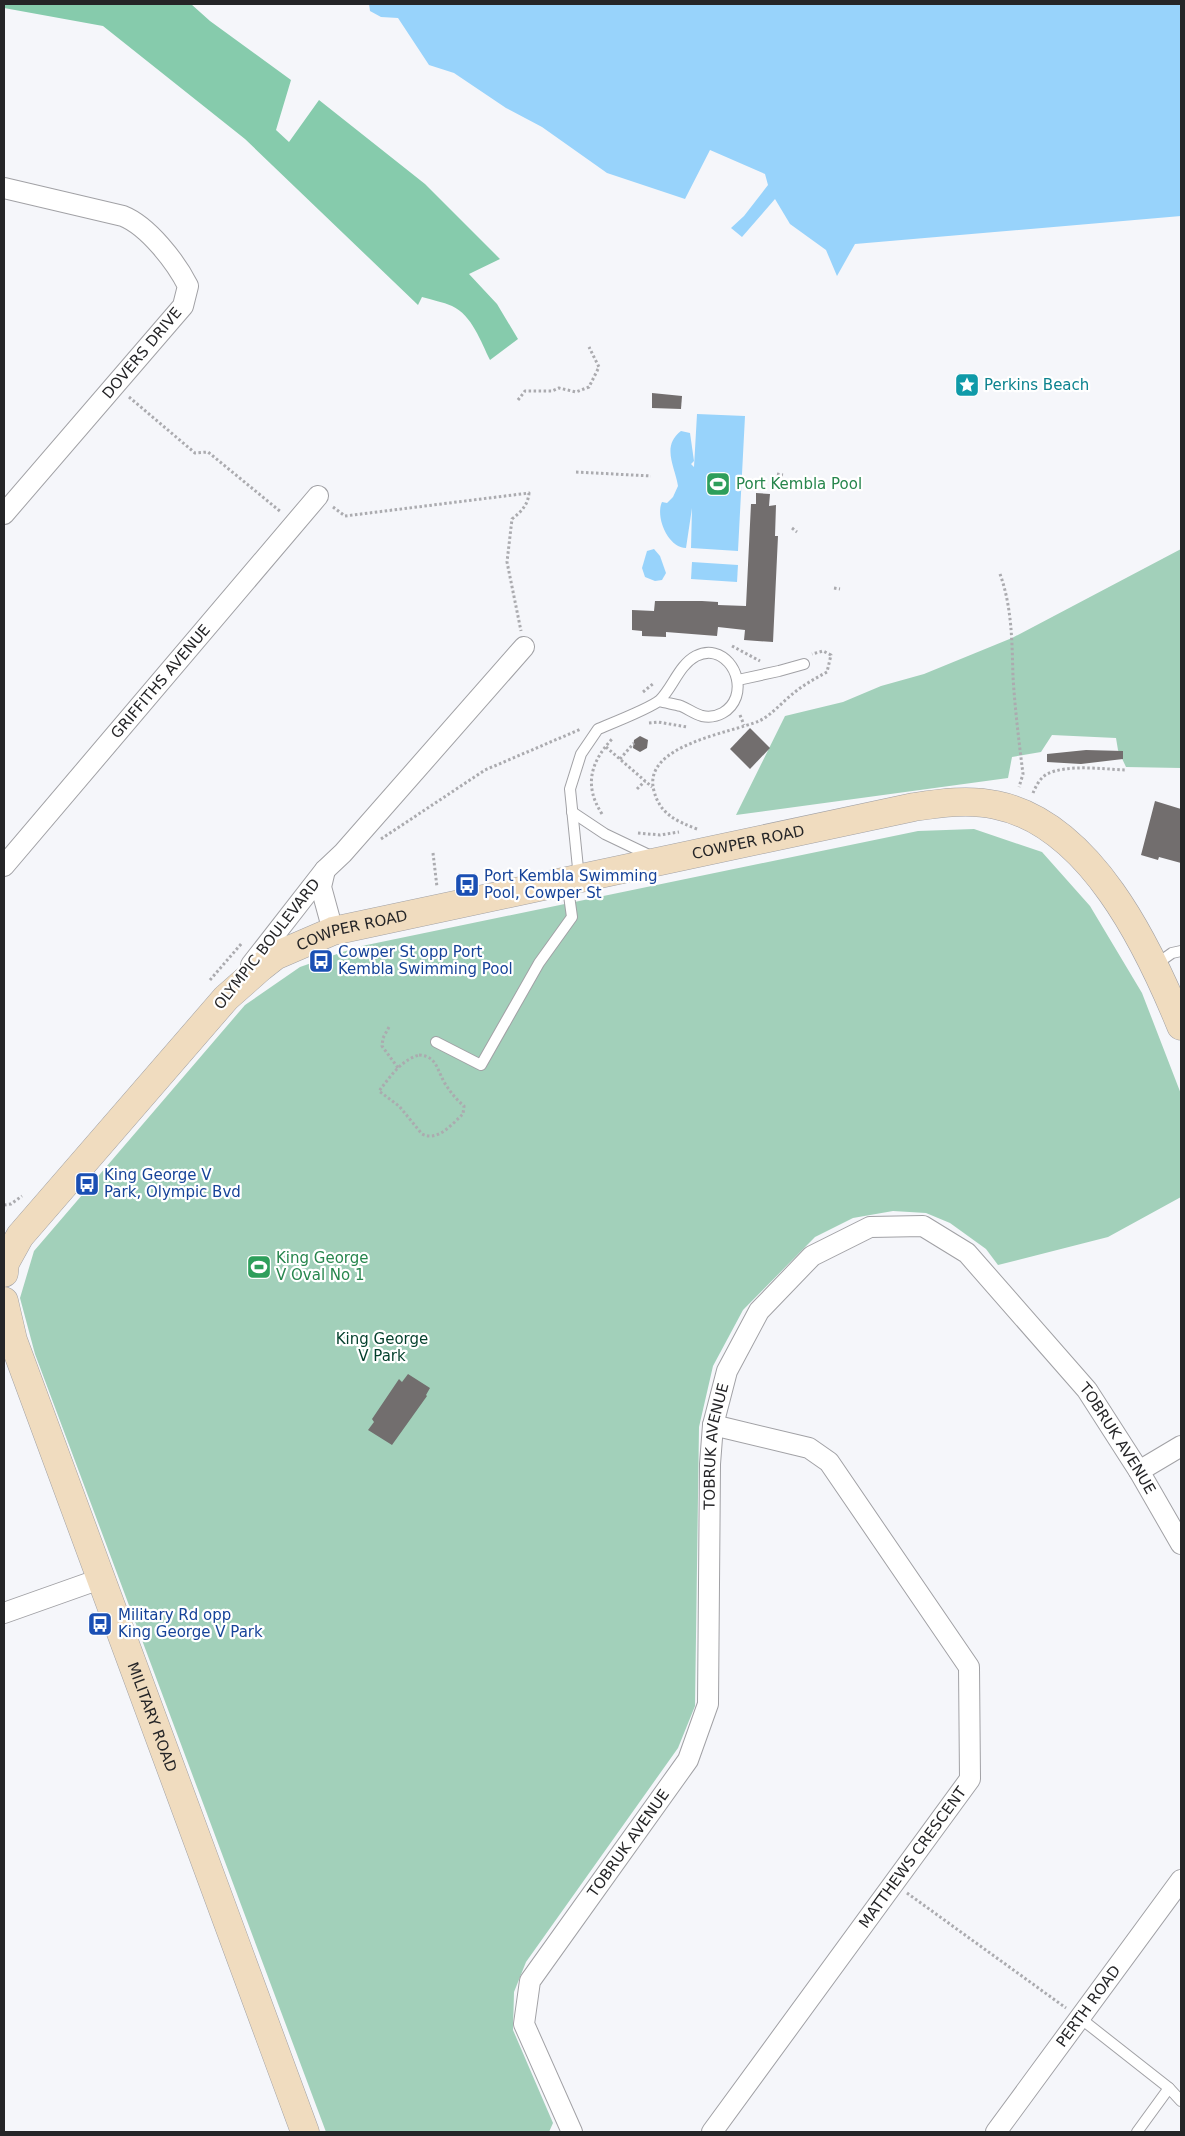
<svg xmlns="http://www.w3.org/2000/svg" width="1185" height="2136" viewBox="0 0 1185 2136" font-family="'DejaVu Sans',sans-serif">
<style>
.green{fill:#a2d0ba}
.forest{fill:#86cbac}
.water{fill:#98d3fb}
.building{fill:#726e6e}
.lines{fill:none;stroke-linecap:round;stroke-linejoin:round}
.service-casing{stroke:#a1a1a5;stroke-width:12}
.minor-casing{stroke:#a1a1a5;stroke-width:22}
.secondary-casing{stroke:#a1a1a5;stroke-width:29}
.path{stroke:#ababaf;stroke-width:3;stroke-dasharray:2.5 2.5;stroke-linecap:butt}
.service{stroke:#fff;stroke-width:10}
.minor{stroke:#fff;stroke-width:20}
.secondary{stroke:#f0dcbf;stroke-width:28}
.labels{text-anchor:middle;dominant-baseline:central;stroke-width:4.5;stroke-linejoin:round;paint-order:stroke}
.street-label{font-size:15px;fill:#252527;stroke:#fff}
.culture-label{font-size:15px;fill:#0d838f;stroke:#fff;text-anchor:start}
.leisure-label{font-size:15px;fill:#27864d;stroke:#fff;text-anchor:start}
.transit-label{font-size:15px;fill:#164399;stroke:#fff;text-anchor:start}
.park-label{font-size:15px;fill:#023f2b;stroke:#fff}
</style>
<rect width="100%" height="100%" fill="#f5f6fa"/>
<!-- green -->
<g class="green">
<path d="M 1181,549 L 1181,768 L 1126,767 L 1118,750 L 1116,738 L 1052,735 L 1041,752 L 1012,757 L 1008,778 L 736,815 L 785,716 L 843,702 L 881,686 L 924,674 L 1012,638 Z"/>
<path d="M 974,829 L 1042,852 L 1090,906 L 1142,993 L 1181,1094 L 1181,1197 L 1108,1237 L 998,1265 L 986,1249 L 950,1223 L 926,1213 L 893,1211 L 853,1218 L 815,1237 L 743,1310 L 713,1366 L 699,1427 L 695,1706 L 678,1748 L 526,1962 L 514,1992 L 513,2030 L 553,2123 L 549,2132 L 326,2132 L 35,1354 L 20,1298 L 34,1251 L 245,1005 L 300,967 L 357,947 L 918,831 Z"/>
</g>
<!-- forest -->
<path class="forest" d="M 4,4 L 191,4 L 210,21 L 291,80 L 276,130 L 289,142 L 319,100 L 425,184 L 500,259 L 469,274 L 497,304 L 518,339 L 490,360 C 481,342 472,315 452,306 C 443,302 432,300 422,297 L 418,305 L 245,139 L 103,26 L 4,8 Z"/>
<!-- water -->
<g class="water">
<path d="M 369,4 L 1181,4 L 1181,216 L 855,244 L 837,276 L 826,250 L 790,224 L 775,199 L 742,237 L 731,228 L 744,216 L 768,185 L 765,174 L 710,150 L 685,199 L 607,173 L 542,127 L 506,108 L 454,73 L 429,65 L 398,18 L 381,17 L 370,11 Z"/>
<path d="M 697,414 L 745,416 L 738,551 L 691,548 L 692,508 L 686,548 C 668,548 655,517 662,502 L 667,503 L 673,497 L 678,486 C 675,467 661,446 681,431 L 690,433 L 694,461 L 691,464 L 694,467 Z"/>
<path d="M 654,549 L 660,556 L 666,573 L 662,580 L 655,581 L 645,577 L 642,568 L 647,551 Z"/>
<path d="M 692,562 L 738,565 L 737,582 L 691,579 Z"/>
</g>
<!-- building -->
<g class="building">
<path d="M 652,393 L 682,396 L 681,409 L 652,408 Z"/>
<path d="M 756,493 L 770,494 L 769,506 L 776,505 L 775,536 L 778,536 L 773,642 L 744,640 L 745,630 L 718,627 L 717,636 L 666,632 L 666,637 L 642,636 L 642,631 L 632,630 L 632,610 L 654,611 L 655,601 L 702,601 L 718,602 L 718,605 L 746,606 L 751,504 L 756,504 Z"/>
<path d="M 750,728 L 770,748 L 750,769 L 730,749 Z"/>
<path d="M 640,736 L 648,740 L 647,748 L 640,752 L 633,748 L 634,740 Z"/>
<path d="M 1086,750 L 1123,751 L 1123,759 L 1081,764 L 1047,762 L 1047,754 Z"/>
<path d="M 1155,801 L 1181,809 L 1181,863 L 1159,857 L 1158,860 L 1141,855 Z"/>
<path d="M 408,1374 L 430,1388 L 426,1395 L 427,1396 L 392,1445 L 368,1430 L 374,1422 L 372,1419 L 399,1379 L 402,1382 Z"/>
</g>
<g class="lines">
<defs>
<g id="service">
<path d="M 738,680 L 779,671 L 804,664"/>
<path d="M 572,812 L 605,834 L 651,856"/>
<path d="M 579,878 L 570,789 L 581,754 L 598,729 C 610,724 651,708 660,700 C 673,687 679,665 696,656 C 722,643 744,673 736,697 C 731,711 717,719 702,716 C 695,714 688,709 681,706 C 674,704 666,703 659,701"/>
<path d="M 1155,965 L 1172,953 L 1181,951"/>
<path d="M 436,1042 L 481,1065 L 539,963 L 572,917 L 567,881"/>
<path d="M 1080,2018 L 1169,2088 L 1181,2101"/>
<path d="M 1137,2132 L 1169,2088"/>
</g>
<g id="minor">
<path d="M 4,188 L 123,216 C 148,226 176,262 188,286 L 183,306 L 4,514"/>
<path id="s1" d="M 4,866 L 318,496"/>
<path d="M 325,870 L 321,887 L 333,931"/>
<path d="M 251,965 L 325,870 L 343,853 L 524,647"/>
<path d="M 1139,1471 L 1181,1446"/>
<path d="M 4,1613 L 100,1579"/>
<path id="s2" d="M 572,2132 L 524,2024 L 530,1981 L 688,1760 L 708,1704 L 710,1464 L 713,1425 L 727,1371 L 759,1311 L 812,1256 L 870,1227 L 923,1226 L 967,1253 L 1087,1390 L 1139,1471 L 1181,1544"/>
<path id="s3" d="M 712,2132 L 970,1779 L 969,1667 L 829,1462 L 809,1448 L 713,1425"/>
<path id="s4" d="M 996,2132 L 1181,1880"/>
</g>
<g id="secondary">
<path id="s5" d="M 4,1273 L 5,1263 L 20,1236 L 226,998 L 261,967 L 275,956 L 333,931 L 914,807 C 941,803 969,799 996,805 C 1090,824 1148,945 1181,1026"/>
<path id="s6" d="M 4,1301 L 13,1340 L 305,2132"/>
</g>
</defs>
<!-- service casing -->
<use href="#service" class="service-casing"/>
<!-- minor casing -->
<use href="#minor" class="minor-casing"/>
<!-- secondary casing -->
<use href="#secondary" class="secondary-casing"/>
<!-- path -->
<g class="path">
<path d="M 129,397 L 195,453 L 208,452 L 281,512"/>
<path d="M 518,400 L 525,391 L 552,391 L 559,388 L 576,392 L 589,387 L 599,367 L 589,347"/>
<path d="M 576,472 L 651,476"/>
<path d="M 777,474 L 783,475"/>
<path d="M 333,507 L 345,516 L 529,493 C 528,505 521,512 512,519 L 507,562 L 521,631"/>
<path d="M 792,528 L 797,532"/>
<path d="M 1000,574 C 1012,607 1012,642 1013,677 C 1015,709 1019,742 1023,774 L 1019,787"/>
<path d="M 834,588 L 840,589"/>
<path d="M 732,646 L 760,661"/>
<path d="M 643,692 L 654,683"/>
<path d="M 740,715 L 744,725"/>
<path d="M 649,723 L 658,722 L 687,727"/>
<path d="M 606,747 L 652,787"/>
<path d="M 620,759 L 634,743"/>
<path d="M 637,789 L 645,781"/>
<path d="M 1033,793 C 1036,786 1040,778 1047,774 C 1068,764 1102,769 1125,770"/>
<path d="M 602,814 C 584,786 590,763 612,739"/>
<path d="M 697,829 C 676,821 660,814 654,791 C 641,745 731,733 759,721 C 772,715 783,701 795,692 C 805,684 816,678 827,672 L 831,655 L 823,651 L 812,654"/>
<path d="M 638,833 L 660,835 L 679,832"/>
<path d="M 381,839 L 485,770 L 581,729"/>
<path d="M 433,853 L 437,887"/>
<path d="M 210,980 L 242,943"/>
<path d="M 389,1027 L 383,1038 L 382,1046 L 398,1068"/>
<path d="M 419,1055 C 438,1056 437,1072 446,1085 C 451,1093 457,1100 464,1106 L 463,1114 C 452,1124 438,1142 422,1134 L 399,1106 L 379,1091 C 390,1077 401,1060 419,1055 Z"/>
<path d="M 4,1205 L 11,1204 L 22,1196"/>
<path d="M 907,1893 L 1066,2008"/>
</g>
<!-- service -->
<use href="#service" class="service"/>
<!-- minor -->
<use href="#minor" class="minor"/>
<!-- secondary -->
<use href="#secondary" class="secondary"/>
</g>
<!-- icons -->
<defs>
<symbol id="sight-square" viewBox="-11 -11 22 22"><rect x="-9" y="-9" width="18" height="18" rx="4" fill="#0f9aa8" stroke="#fff"/><path d="M0-6L1.8-2.2L6-1.7L2.9 1.2L3.7 5.4L0 3.3L-3.7 5.4L-2.9 1.2L-6-1.7L-1.8-2.2Z" fill="#fff"/></symbol>
<symbol id="stadium-square" viewBox="-11 -11 22 22"><rect x="-9" y="-9" width="18" height="18" rx="4" fill="#2e9e5b" stroke="#fff"/><path d="M0-5a6.5 5 0 1 0 0 10a6.5 5 0 1 0 0-10ZM-3.5-1.8h7v3.6h-7Z" fill="#fff"/></symbol>
<symbol id="bus-square" viewBox="-11 -11 22 22"><rect x="-9" y="-9" width="18" height="18" rx="4" fill="#1a4fb4" stroke="#fff"/><path d="M-5-6H5V4H4V6H2V4H-2V6H-4V4H-5ZM-3.5-4V0h7V-4ZM-3.5 1.2v1.5H-2V1.2ZM2 1.2v1.5H3.5V1.2Z" fill="#fff"/></symbol>
</defs>
<g fill-rule="evenodd">
<use href="#sight-square" x="953" y="371" width="28" height="28"/>
<use href="#stadium-square" x="704" y="470" width="28" height="28"/>
<use href="#bus-square" x="453" y="871" width="28" height="28"/>
<use href="#bus-square" x="307" y="947" width="28" height="28"/>
<use href="#bus-square" x="73" y="1170" width="28" height="28"/>
<use href="#stadium-square" x="245" y="1253" width="28" height="28"/>
<use href="#bus-square" x="86" y="1610" width="28" height="28"/>
</g>
<g class="labels">
<!-- street labels -->
<g class="street-label">
<text transform="translate(142 353) rotate(-50)">DOVERS DRIVE</text>
<text stroke="none"><textPath href="#s1" startOffset="242">GRIFFITHS AVENUE</textPath></text>
<text stroke="none"><textPath href="#s5" startOffset="908">COWPER ROAD</textPath></text>
<text stroke="none"><textPath href="#s5" startOffset="502">COWPER ROAD</textPath></text>
<text transform="translate(267 944) rotate(-52)">OLYMPIC BOULEVARD</text>
<text stroke="none"><textPath href="#s2" startOffset="1381">TOBRUK AVENUE</textPath></text>
<text stroke="none"><textPath href="#s2" startOffset="751">TOBRUK AVENUE</textPath></text>
<text stroke="none"><textPath href="#s6" startOffset="442">MILITARY ROAD</textPath></text>
<text stroke="none"><textPath href="#s2" startOffset="331">TOBRUK AVENUE</textPath></text>
<text stroke="none"><textPath href="#s3" startOffset="340">MATTHEWS CRESCENT</textPath></text>
<text stroke="none"><textPath href="#s4" startOffset="156">PERTH ROAD</textPath></text>
</g>
<!-- culture labels -->
<g class="culture-label">
<text x="984" y="385">Perkins Beach</text>
</g>
<!-- leisure labels -->
<g class="leisure-label">
<text x="736" y="484">Port Kembla Pool</text>
<text x="276" y="1258">King George<tspan x="276" dy="17">V Oval No 1</tspan></text>
</g>
<!-- transit labels -->
<g class="transit-label">
<text x="484" y="876">Port Kembla Swimming<tspan x="484" dy="17">Pool, Cowper St</tspan></text>
<text x="338" y="952">Cowper St opp Port<tspan x="338" dy="17">Kembla Swimming Pool</tspan></text>
<text x="104" y="1175">King George V<tspan x="104" dy="17">Park, Olympic Bvd</tspan></text>
<text x="118" y="1615">Military Rd opp<tspan x="118" dy="17">King George V Park</tspan></text>
</g>
<!-- park labels -->
<g class="park-label">
<text x="382" y="1339">King George<tspan x="382" dy="17">V Park</tspan></text>
</g>
</g>
<!-- border -->
<rect width="1185" height="2136" fill="none" stroke="#252527" stroke-width="10"/>
</svg>
